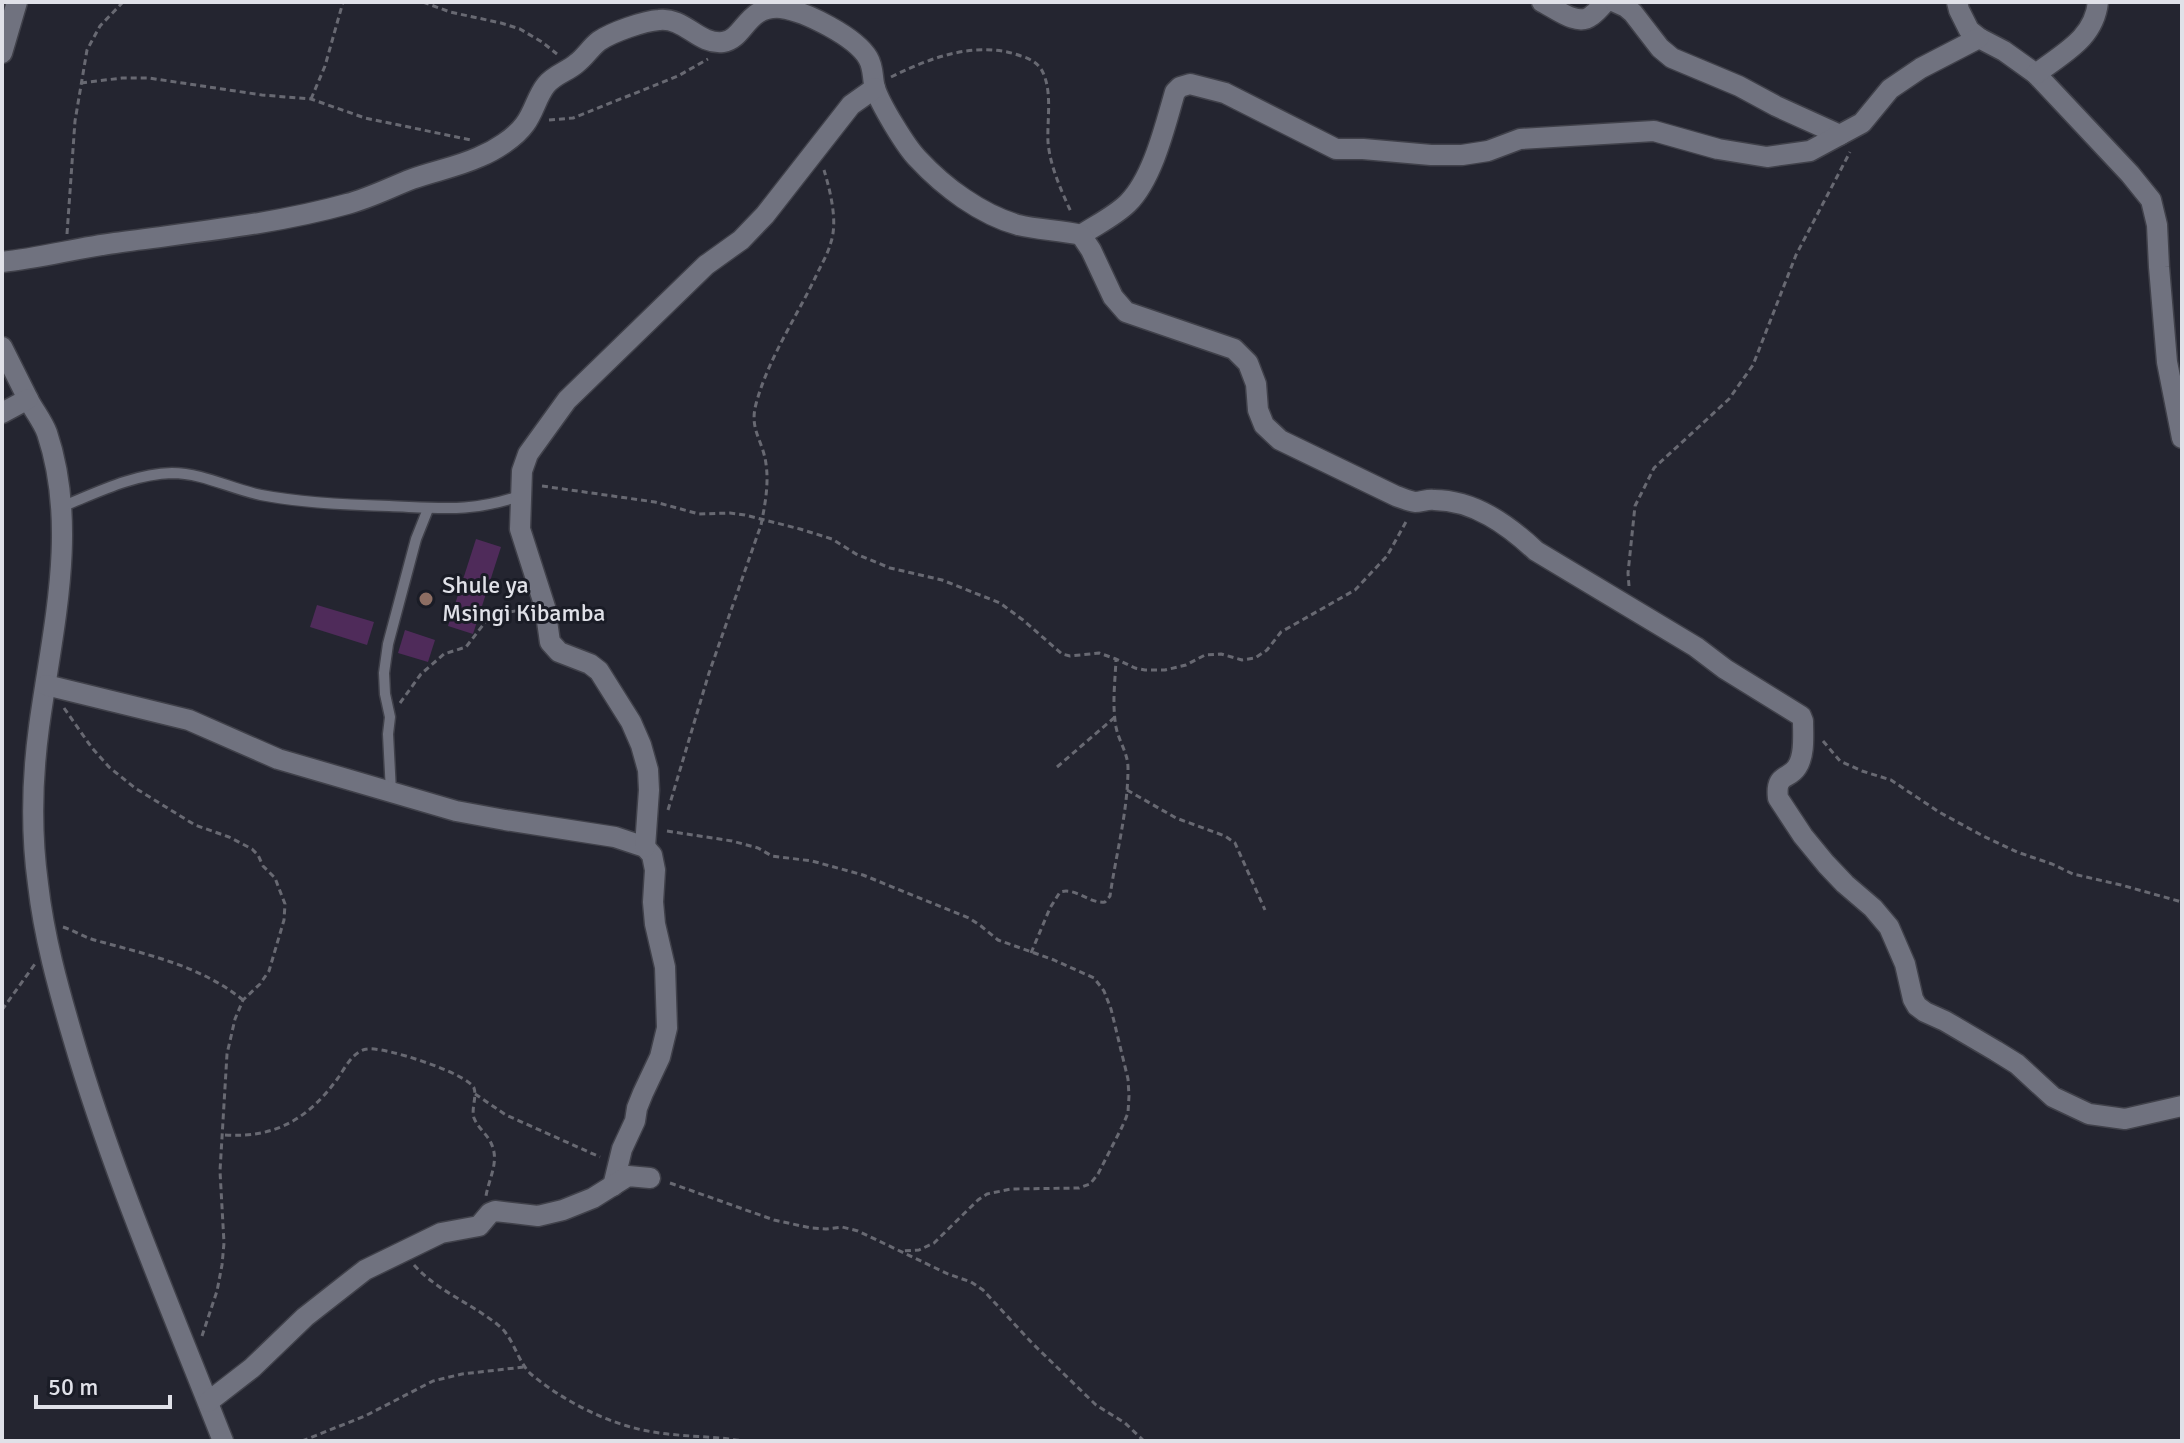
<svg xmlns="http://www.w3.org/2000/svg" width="2184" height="1443" viewBox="0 0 2184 1443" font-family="Signika,sans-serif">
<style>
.building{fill:#4f2b5a}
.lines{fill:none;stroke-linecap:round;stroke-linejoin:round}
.lane-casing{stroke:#40414a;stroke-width:13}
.street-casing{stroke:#40414a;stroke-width:23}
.path{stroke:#686972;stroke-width:3;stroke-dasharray:6 4;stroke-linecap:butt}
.lane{stroke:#70727f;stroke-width:10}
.street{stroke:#70727f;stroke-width:20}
.education-dot{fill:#8d6e63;stroke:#1a1c26;stroke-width:3}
.labels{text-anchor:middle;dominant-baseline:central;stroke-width:6;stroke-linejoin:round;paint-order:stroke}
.poi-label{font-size:24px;fill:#e0e1e8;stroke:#1a1c26;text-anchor:start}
</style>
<rect width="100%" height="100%" fill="#242530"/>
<!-- building -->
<g class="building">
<path d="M 476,539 L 501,547 L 473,634 L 448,626 Z"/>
<path d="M 317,605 L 374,622 L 367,645 L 310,627 Z"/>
<path d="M 405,630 L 435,640 L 428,662 L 398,653 Z"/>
</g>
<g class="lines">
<defs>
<g id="lane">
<path d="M 61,507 C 96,493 133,474 172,473 C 203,473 231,489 261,495 C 303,503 346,505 389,506 C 439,508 473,513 522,495"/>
<path d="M 391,792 L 388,734 L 390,717 L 385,694 L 384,673 L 388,644 L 416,539 L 428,509"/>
</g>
<g id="street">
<path d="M 1542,2 C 1555,8 1577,27 1591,16 C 1597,12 1601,6 1606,2"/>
<path d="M 1615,2 L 1626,7 L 1633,13 L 1660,48 L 1672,58 L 1739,86 L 1776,106 L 1840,135"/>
<path d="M 1957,2 L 1959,10 L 1969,30 L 1979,38 L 2004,51 L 2036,74 L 2130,174 L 2151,200 L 2157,225 L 2159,267 L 2167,362 L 2182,438"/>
<path d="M 2,53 L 17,2"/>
<path d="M 2036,74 C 2063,53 2094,39 2098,2"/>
<path d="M 1081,235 C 1096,225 1115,216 1128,203 C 1153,178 1165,126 1175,92 L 1180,87 L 1190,84 L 1225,93 L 1336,149 L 1363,149 L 1431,155 L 1462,155 L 1488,151 L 1520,139 L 1654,131 L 1718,149 L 1767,157 L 1810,151 L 1862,123 L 1890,89 L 1921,68 L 1979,38"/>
<path d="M 2,262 C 40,258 77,248 115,243 C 192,232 272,225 347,204 C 370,198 391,187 412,179 C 434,171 457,167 479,157 C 494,151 515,138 525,124 C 534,112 537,96 546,85 C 555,74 567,72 577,63 C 585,57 591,47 599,41 C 612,32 644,21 659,20 C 685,17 698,45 723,42 C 745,39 746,5 781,8 C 805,11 856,37 868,58 C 874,68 872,78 875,88 C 880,104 906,147 918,159 C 944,187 980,214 1018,225 C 1038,230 1060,230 1081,235 L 1091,250 L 1113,297 L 1126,312 L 1234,349 L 1248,363 L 1256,384 L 1258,410 L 1264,425 L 1280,440 L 1396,496 C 1402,498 1409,501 1415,502 C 1421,502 1428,499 1434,500 C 1474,500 1508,525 1536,551 L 1696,647 L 1725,669 L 1801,716 L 1803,721 C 1803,735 1805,755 1797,767 C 1789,780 1775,773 1778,798 L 1803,836 L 1826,864 L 1845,884 L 1873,908 L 1889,927 L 1905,964 L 1913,999 L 1917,1006 L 1925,1012 L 1945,1021 L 1996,1051 L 2017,1064 L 2053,1097 L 2089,1114 L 2125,1119 L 2182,1106"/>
<path d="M 2,347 C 11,365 20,383 29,401 C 35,412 43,422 47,433 C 79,528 52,631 39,727 C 32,779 31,833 38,884 C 44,937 58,987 73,1038 C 113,1175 171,1308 223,1441"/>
<path d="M 2,413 L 28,399"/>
<path d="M 46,685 L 189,720 L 278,759 L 456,811 L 505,820 L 615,837 L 645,847 L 652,855 L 655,870 L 653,902 L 655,924 L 665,967 L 667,1028 L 660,1057 L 643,1093 L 637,1108 L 635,1121 L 622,1149 L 613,1186"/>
<path d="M 645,847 L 649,790 L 648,770 L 641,745 L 631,722 L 599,671 L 590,664 L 559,652 L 550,642 L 545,607 L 520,529 L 522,471 L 528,454 L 567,400 L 706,265 L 741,240 L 765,215 L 851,105 L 875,88"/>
<path d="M 208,1402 L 252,1368 L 305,1317 L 365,1270 L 441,1233 L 479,1226 L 490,1213 L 495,1211 L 538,1216 L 563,1210 L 593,1198 L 628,1176 L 650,1178"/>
</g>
</defs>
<!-- lane casing -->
<use href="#lane" class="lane-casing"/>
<!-- street casing -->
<use href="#street" class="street-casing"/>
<!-- path -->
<g class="path">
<path d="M 423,2 L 450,12 L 501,23 L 520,29 L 542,42 L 557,54"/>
<path d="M 891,77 C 932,57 977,40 1021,56 C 1031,59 1040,64 1044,75 C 1052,95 1047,121 1048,142 C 1050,166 1061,190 1071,212"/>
<path d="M 81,83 L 122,78 L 149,78 L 262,95 L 311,99 L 365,118 L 471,140"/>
<path d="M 311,99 L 325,66 L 343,2"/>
<path d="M 549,120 L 573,118 L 678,76 L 708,59"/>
<path d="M 67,234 L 75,121 L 87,50 L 100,26 L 123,2"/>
<path d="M 542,486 L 655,502 L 699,514 L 730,513 L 745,515 L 800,529 L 832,539 L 856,554 L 890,568 L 942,580 L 1000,603 L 1023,620 L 1062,654 L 1070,656 L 1099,653 L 1116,659 L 1135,668 L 1145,670 L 1165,670 L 1186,665 L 1205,655 L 1221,654 L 1242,660 L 1255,658 L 1267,650 L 1281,632 L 1355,590 L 1387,556 L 1407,520"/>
<path d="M 1629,586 L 1628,573 L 1635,506 L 1654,468 L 1729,399 L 1753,365 L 1796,255 L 1850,152"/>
<path d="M 400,703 L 421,674 L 444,654 L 466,647 L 490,616 L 525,609"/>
<path d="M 64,708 L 92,748 L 109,767 L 135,788 L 195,825 L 229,837 L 252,849 L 258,855 L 263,866 L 275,878 L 285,904 L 284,920 L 269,971 L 260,984 L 243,1000 L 235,1019 L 227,1054 L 220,1171 L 224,1243 L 222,1265 L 217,1291 L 202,1336"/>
<path d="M 1823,741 L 1840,761 L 1862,771 L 1891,780 L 1939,812 L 1983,836 L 2017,852 L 2052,864 L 2073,874 L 2121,885 L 2182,902"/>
<path d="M 1057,767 L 1115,717"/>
<path d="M 1127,790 L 1176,818 L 1225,836 L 1235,843 L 1265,910"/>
<path d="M 668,810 L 709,673 L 761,525 C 765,505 769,484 766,464 C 763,440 749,430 756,404 C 768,359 796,318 816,276 C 821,265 828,254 831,242 C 838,221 830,190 824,170"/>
<path d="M 667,831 L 732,841 L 758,848 L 772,856 L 812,861 L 863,875 L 969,918 L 981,926 L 998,940 L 1054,960 L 1094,978 L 1104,991 L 1111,1009 L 1128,1079 L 1129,1096 L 1128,1113 L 1122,1127 L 1098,1174 L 1090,1184 L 1079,1188 L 1011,1189 L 987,1194 L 978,1200 L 934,1243 L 919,1250 L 902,1251"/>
<path d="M 63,927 C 75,931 85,938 98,941 C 149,955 201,966 243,1000"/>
<path d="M 1031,953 L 1050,908 L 1060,892 C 1076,887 1089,904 1105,902 L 1110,896 C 1116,854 1128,811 1128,768 C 1128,753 1119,742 1116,727 C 1112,705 1115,682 1116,660"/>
<path d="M 2,1010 L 35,964"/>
<path d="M 475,1094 L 506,1115 L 600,1157"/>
<path d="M 225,1135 C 276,1138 308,1119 338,1078 C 345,1068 353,1051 367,1049 C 383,1046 467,1073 474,1088 C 477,1097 471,1109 474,1118 C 478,1128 487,1134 491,1143 C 500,1161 489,1178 486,1196"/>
<path d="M 670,1183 L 774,1220 L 811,1228 L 826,1229 L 842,1227 L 858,1231 L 948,1274 L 971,1282 L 983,1290 L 1032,1343 L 1096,1405 L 1125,1423 L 1144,1441"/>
<path d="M 414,1265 C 437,1291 471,1303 498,1325 C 514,1337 517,1362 532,1375 C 565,1402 610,1425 653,1432 C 683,1437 714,1436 744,1441"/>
<path d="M 302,1441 L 365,1416 L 433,1381 L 462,1374 L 524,1367"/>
</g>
<!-- lane -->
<use href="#lane" class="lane"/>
<!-- street -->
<use href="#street" class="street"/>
</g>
<!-- markers -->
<circle class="education-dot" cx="426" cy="599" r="8"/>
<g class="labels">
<!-- poi labels -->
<g class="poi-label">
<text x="442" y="585">Shule ya<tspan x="442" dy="28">Msingi Kibamba</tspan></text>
</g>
</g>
<!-- border -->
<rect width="2184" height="1443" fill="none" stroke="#e0e1e8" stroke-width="8"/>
<!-- scale -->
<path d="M36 1395v12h134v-12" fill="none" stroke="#e0e1e8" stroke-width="4"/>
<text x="48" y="1395" font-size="24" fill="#e0e1e8" stroke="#1a1c26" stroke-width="6" paint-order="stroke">50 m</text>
</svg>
